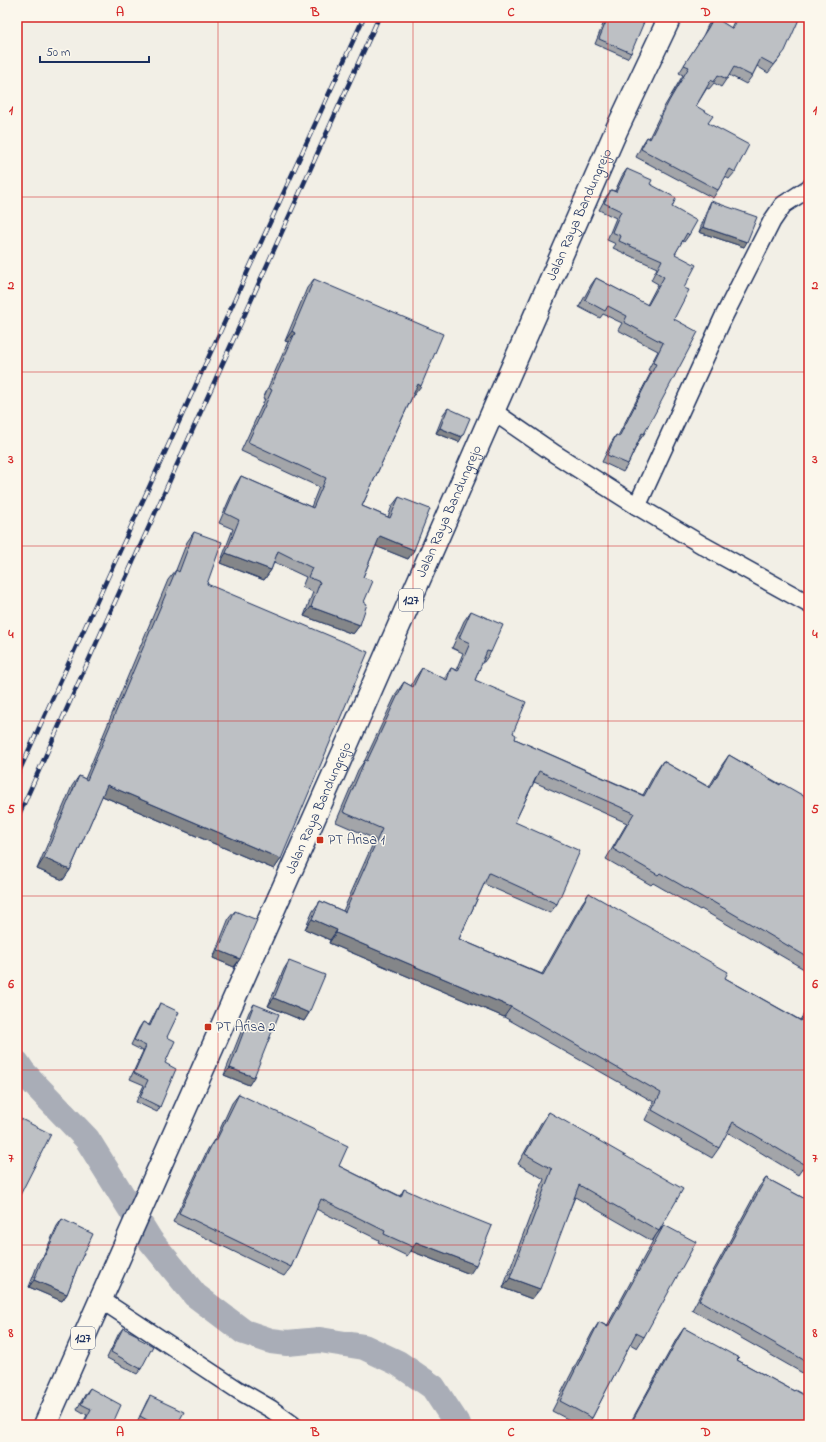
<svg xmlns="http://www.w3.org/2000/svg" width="826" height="1442" viewBox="0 0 826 1442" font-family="'Indie Flower',sans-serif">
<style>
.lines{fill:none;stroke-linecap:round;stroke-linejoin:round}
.river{stroke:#a9adb7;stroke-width:26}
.minor-casing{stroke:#1b2f5e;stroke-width:20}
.major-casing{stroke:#1b2f5e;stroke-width:25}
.minor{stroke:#fbf7ec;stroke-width:17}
.major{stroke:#fbf7ec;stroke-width:22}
.rail-casing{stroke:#1b2f5e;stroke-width:4.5}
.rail{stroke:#fbf7ec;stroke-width:3;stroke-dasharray:9;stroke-linecap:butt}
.wall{fill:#a3a5a9;stroke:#1b2f5e}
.shaded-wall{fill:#848689;stroke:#1b2f5e}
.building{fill:#bdc0c4;stroke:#1b2f5e}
.grid{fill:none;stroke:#d62828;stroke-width:1;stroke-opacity:0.55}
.poi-dot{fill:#c8321e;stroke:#fbf7ec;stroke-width:1.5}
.labels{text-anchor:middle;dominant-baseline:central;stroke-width:3;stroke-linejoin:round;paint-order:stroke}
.shield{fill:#fbf7ec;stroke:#5e6b89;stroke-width:1}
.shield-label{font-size:13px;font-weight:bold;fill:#1b2f5e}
.street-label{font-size:14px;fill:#1b2f5e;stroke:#fbf7ec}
.poi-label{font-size:14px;fill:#1b2f5e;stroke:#fbf7ec;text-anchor:start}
.neatline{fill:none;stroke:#d62828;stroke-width:1.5}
.grid-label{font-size:13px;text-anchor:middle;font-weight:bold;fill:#d62828}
</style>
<rect width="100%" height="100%" fill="#f2efe6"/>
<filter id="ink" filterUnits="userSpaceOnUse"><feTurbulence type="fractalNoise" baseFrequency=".025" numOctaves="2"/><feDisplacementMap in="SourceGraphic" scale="8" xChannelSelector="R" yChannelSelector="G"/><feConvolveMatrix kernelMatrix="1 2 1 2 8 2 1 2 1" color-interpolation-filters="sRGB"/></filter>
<g filter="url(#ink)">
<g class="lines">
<!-- river -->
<path class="river" d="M 17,1063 L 23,1072 L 87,1139 L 150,1240 L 195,1295 L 244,1332 L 271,1341 L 287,1343 L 320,1340 L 364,1347 L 398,1363 L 433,1387 L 458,1425"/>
<defs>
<g id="minor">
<path d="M 494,412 L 555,454 L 637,506 L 704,546 L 809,604"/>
<path d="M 637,506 L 724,316 L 772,221 L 783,205 L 809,188"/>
<path d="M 100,1299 L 238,1390 L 271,1409 L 293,1425"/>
</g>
<g id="major">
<path id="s1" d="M 45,1425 L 344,751 L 616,131 L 670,17"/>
</g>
</defs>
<!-- minor casing -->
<use href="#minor" class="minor-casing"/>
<!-- major casing -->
<use href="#major" class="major-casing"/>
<!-- minor -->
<use href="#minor" class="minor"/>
<!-- major -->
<use href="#major" class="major"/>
<defs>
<g id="rail">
<path d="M 17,776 L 364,17"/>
<path d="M 17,819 L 379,17"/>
</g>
</defs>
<!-- rail casing -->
<use href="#rail" class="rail-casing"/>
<!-- rail -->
<use href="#rail" class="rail"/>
</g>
<!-- wall -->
<g class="wall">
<path d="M 606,17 L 633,17 L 631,53 L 627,58 L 595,44 Z"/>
<path d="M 714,17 L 731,28 L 736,17 L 800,17 L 779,59 L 768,73 L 757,66 L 752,76 L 746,84 L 729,75 L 721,87 L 714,83 L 709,89 L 707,88 L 696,106 L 708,123 L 735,172 L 729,179 L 725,177 L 718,190 L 713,198 L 636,157 L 642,145 L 647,137 L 649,138 L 663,109 L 683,75 L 679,73 L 703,36 L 708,25 Z"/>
<path d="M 627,169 L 650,184 L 672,207 L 689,235 L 684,242 L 682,241 L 675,254 L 684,288 L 674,319 L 644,434 L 639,441 L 628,464 L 623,472 L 602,462 L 611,443 L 616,435 L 618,436 L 651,372 L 648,370 L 658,351 L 618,330 L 622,323 L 603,314 L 600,318 L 579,307 L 591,285 L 596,278 L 647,305 L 658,284 L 651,280 L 657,268 L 613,248 L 616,244 L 607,240 L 616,218 L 599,210 L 606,197 L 611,190 L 615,191 L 622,176 Z"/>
<path d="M 711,201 L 744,247 L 699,232 L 708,207 Z"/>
<path d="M 314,279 L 414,395 L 413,395 L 362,506 L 388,517 L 392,506 L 399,497 L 414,550 L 408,559 L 376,546 L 363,577 L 364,602 L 360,625 L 353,634 L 304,616 L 313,592 L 302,587 L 306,577 L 274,562 L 271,570 L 264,580 L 220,563 L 233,529 L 219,523 L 235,486 L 241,476 L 311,507 L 319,487 L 241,451 L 265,399 L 263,399 L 288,342 L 285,341 L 307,288 Z"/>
<path d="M 448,408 L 459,442 L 436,433 L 444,413 Z"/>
<path d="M 194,532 L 281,859 L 274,869 L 102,796 L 70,870 L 63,880 L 37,869 L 72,786 L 79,776 L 85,779 L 168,580 L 176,570 L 187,542 Z"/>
<path d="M 471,611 L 491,652 L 484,662 L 482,662 L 475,680 L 513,733 L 515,739 L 643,795 L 656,771 L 663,761 L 709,787 L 722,765 L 729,755 L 780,784 L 809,799 L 809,972 L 701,909 L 700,910 L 653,883 L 651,885 L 606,859 L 627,823 L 534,782 L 515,822 L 557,904 L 550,913 L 484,884 L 459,939 L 542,974 L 582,903 L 589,893 L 725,978 L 800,1020 L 809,1006 L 809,1159 L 798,1175 L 727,1132 L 719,1148 L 712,1158 L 645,1120 L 654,1102 L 504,1017 L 329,943 L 330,940 L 305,929 L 313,911 L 320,901 L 343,911 L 375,839 L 336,822 L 358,770 L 365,760 L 397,692 L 404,682 L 411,686 L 415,678 L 422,668 L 444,679 L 451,668 L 456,670 L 463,653 L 452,648 L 464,621 Z"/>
<path d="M 235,911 L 240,959 L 234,967 L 213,958 L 229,918 Z"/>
<path d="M 289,961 L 309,1013 L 304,1021 L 268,1006 L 284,969 Z"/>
<path d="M 160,1003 L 167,1037 L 160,1107 L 157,1112 L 136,1102 L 144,1085 L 130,1079 L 143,1051 L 131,1045 L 139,1028 L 143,1022 L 149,1025 Z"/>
<path d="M 254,1004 L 249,1085 L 224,1075 L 249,1012 Z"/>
<path d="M 239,1094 L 339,1166 L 400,1196 L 404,1189 L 470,1274 L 411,1251 L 407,1256 L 378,1242 L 379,1240 L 316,1209 L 291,1267 L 284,1276 L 173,1222 L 208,1149 L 214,1140 L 215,1140 L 232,1103 Z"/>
<path d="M 549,1112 L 659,1231 L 652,1241 L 575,1197 L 532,1299 L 503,1288 L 544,1179 L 518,1164 L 541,1123 Z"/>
<path d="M 766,1178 L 809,1201 L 809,1378 L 806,1376 L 806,1375 L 692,1310 L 759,1187 Z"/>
<path d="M 62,1219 L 77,1268 L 67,1294 L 62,1301 L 29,1287 L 39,1261 L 44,1255 L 57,1226 Z"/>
<path d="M 664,1225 L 644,1337 L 637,1348 L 630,1344 L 592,1418 L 587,1425 L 579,1425 L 552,1411 L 592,1333 L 599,1322 L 607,1326 L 656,1235 Z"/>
<path d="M 123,1328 L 138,1338 L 141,1369 L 137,1374 L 107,1358 L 119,1333 Z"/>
<path d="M 684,1328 L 737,1360 L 794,1391 L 809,1425 L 629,1425 L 677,1338 Z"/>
<path d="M 90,1388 L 112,1425 L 82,1425 L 87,1415 L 77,1409 L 86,1393 Z"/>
<path d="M 150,1396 L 177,1425 L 143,1425 L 137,1422 L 147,1401 Z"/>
</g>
<!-- shaded-wall -->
<g class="shaded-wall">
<path d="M 703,227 L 747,242 L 744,247 L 699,232 Z"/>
<path d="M 292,331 L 295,333 L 288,342 L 285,341 Z"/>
<path d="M 418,384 L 421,386 L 414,395 L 411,394 Z"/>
<path d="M 440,428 L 462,437 L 459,442 L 436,433 Z"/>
<path d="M 380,536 L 414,550 L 408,559 L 373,545 Z"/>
<path d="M 226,553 L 271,570 L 264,580 L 220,563 Z"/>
<path d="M 311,607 L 360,625 L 353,634 L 304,616 Z"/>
<path d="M 107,785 L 281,859 L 274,869 L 100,795 Z"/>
<path d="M 44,858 L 70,870 L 63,880 L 37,869 Z"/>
<path d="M 312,919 L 337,930 L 330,940 L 305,929 Z"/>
<path d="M 336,933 L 511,1007 L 504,1017 L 329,943 Z"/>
<path d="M 218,950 L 240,959 L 234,967 L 213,958 Z"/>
<path d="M 274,998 L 309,1013 L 304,1021 L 268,1006 Z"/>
<path d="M 230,1068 L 254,1077 L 249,1085 L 224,1075 Z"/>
<path d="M 416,1242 L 476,1265 L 470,1274 L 411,1251 Z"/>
<path d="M 510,1278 L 540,1289 L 532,1299 L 503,1288 Z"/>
<path d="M 34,1280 L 67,1294 L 62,1301 L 29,1287 Z"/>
</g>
<!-- building -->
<g class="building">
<path d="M 608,17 L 633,17 L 644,22 L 631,53 L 599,39 Z"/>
<path d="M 714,17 L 733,29 L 738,17 L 800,17 L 785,51 L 774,65 L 761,58 L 752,76 L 734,67 L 727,79 L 718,75 L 714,82 L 711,80 L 696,106 L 713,116 L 708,123 L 749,145 L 735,172 L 730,169 L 718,190 L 641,149 L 647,137 L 650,139 L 669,101 L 689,67 L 684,65 L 708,28 Z"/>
<path d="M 627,169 L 652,180 L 650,184 L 676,198 L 672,207 L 697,221 L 689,235 L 687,233 L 675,254 L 696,265 L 684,288 L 689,290 L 674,319 L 698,332 L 644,434 L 642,433 L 628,464 L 607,455 L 616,435 L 619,437 L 656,364 L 653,363 L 663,343 L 624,322 L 627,316 L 608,306 L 605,311 L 585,300 L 596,278 L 648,305 L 664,277 L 656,272 L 662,260 L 619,241 L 621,236 L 612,232 L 621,211 L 604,203 L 611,190 L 616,192 Z"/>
<path d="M 711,201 L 757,217 L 747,242 L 703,227 Z"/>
<path d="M 314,279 L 443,334 L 421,386 L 418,384 L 362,506 L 390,518 L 399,497 L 430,509 L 414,550 L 380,536 L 363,577 L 373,581 L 364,602 L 367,604 L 360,625 L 311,607 L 320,582 L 308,577 L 312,568 L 278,551 L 271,570 L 226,553 L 239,520 L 225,513 L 241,476 L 313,508 L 326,478 L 248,442 L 272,390 L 270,389 L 295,333 L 292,331 Z"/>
<path d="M 448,408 L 470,418 L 462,437 L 440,428 Z"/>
<path d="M 194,532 L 222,542 L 207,584 L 368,652 L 281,859 L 107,785 L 70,870 L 44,858 L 79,776 L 87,780 L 176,570 L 179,572 Z"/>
<path d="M 471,611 L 503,625 L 491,652 L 487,651 L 475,680 L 526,702 L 513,733 L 516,735 L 515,739 L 644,796 L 663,761 L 710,788 L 729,755 L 780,785 L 781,783 L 809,799 L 809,958 L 708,899 L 707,900 L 660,873 L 658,875 L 613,849 L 634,813 L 539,771 L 515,822 L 580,851 L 557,904 L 489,873 L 459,939 L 543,975 L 589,893 L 728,972 L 725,978 L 801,1021 L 809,1007 L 809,1159 L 805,1165 L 733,1122 L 719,1148 L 652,1110 L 661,1093 L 511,1007 L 336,933 L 337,930 L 312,919 L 320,901 L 345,912 L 382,829 L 343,812 L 365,760 L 367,761 L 404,682 L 413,687 L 422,668 L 447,680 L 451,668 L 458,671 L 470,643 L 459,638 Z"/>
<path d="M 235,911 L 257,920 L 240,959 L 218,950 Z"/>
<path d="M 289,961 L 325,975 L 309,1013 L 274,998 Z"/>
<path d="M 160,1003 L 179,1012 L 167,1037 L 175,1041 L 165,1063 L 176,1069 L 160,1107 L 140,1097 L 148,1080 L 134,1073 L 146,1046 L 134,1040 L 143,1022 L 150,1026 Z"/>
<path d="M 254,1004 L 279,1014 L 254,1077 L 230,1068 Z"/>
<path d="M 239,1094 L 348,1146 L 339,1166 L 401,1197 L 404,1189 L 430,1201 L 492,1226 L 476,1265 L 416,1242 L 413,1247 L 384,1234 L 385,1231 L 321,1199 L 291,1267 L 179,1213 L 214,1140 L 216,1141 Z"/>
<path d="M 549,1112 L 683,1189 L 659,1231 L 579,1185 L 540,1289 L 510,1278 L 552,1169 L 525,1154 Z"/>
<path d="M 17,1117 L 51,1134 L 17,1201 Z"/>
<path d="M 766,1178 L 809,1201 L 809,1363 L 699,1300 Z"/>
<path d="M 62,1219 L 93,1234 L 77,1268 L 67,1294 L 34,1280 L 44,1255 L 45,1255 Z"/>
<path d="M 664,1225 L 696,1242 L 644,1337 L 636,1333 L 592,1418 L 560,1401 L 599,1322 L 608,1327 Z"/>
<path d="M 123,1328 L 139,1336 L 138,1338 L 153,1346 L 141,1369 L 111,1352 Z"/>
<path d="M 684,1328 L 739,1358 L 737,1360 L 794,1391 L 795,1390 L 809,1398 L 809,1425 L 630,1425 Z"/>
<path d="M 90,1388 L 121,1405 L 112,1425 L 83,1425 L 91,1409 L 81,1404 Z"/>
<path d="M 150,1396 L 184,1412 L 177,1425 L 156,1425 L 140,1416 Z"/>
</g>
</g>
<!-- grid -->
<path class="grid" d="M 218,17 L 218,1425M 413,17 L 413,1425M 608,17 L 608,1425M 17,197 L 809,197M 17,372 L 809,372M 17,546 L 809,546M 17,721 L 809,721M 17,896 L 809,896M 17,1070 L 809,1070M 17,1245 L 809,1245"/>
<!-- markers -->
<g class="poi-dot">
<rect x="316" y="836" width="8" height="8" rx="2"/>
<rect x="204" y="1023" width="8" height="8" rx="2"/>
</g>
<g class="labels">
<!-- shield labels -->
<g class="shield">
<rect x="399" y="589" width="24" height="22" rx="3"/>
<rect x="71" y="1327" width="24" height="22" rx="3"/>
</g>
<g class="shield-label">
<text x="411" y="600">127</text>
<text x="83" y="1338">127</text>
</g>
<!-- street labels -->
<g class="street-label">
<text stroke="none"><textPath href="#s1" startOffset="1323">Jalan Raya Bandungrejo</textPath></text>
<text stroke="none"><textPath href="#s1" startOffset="999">Jalan Raya Bandungrejo</textPath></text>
<text stroke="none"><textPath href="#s1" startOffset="675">Jalan Raya Bandungrejo</textPath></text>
</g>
<!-- poi labels -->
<g class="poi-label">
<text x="328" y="840">PT Arisa 1</text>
<text x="216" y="1027">PT Arisa 2</text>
</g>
</g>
<!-- margin -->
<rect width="826" height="1442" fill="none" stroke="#fbf7ec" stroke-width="44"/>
<!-- scale -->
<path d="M40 56v6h109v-6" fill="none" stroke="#1b2f5e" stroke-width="2"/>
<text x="46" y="56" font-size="12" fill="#1b2f5e" stroke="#fbf7ec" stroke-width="3" paint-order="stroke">50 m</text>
<rect x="22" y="22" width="782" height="1398" class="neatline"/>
<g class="grid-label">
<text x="120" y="16">A</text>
<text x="315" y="16">B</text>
<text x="511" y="16">C</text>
<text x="706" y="16">D</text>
<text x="11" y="114">1</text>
<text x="815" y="114">1</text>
<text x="11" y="289">2</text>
<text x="815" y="289">2</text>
<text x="11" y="463">3</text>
<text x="815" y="463">3</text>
<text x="11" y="638">4</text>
<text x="815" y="638">4</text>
<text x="11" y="813">5</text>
<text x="815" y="813">5</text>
<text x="11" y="988">6</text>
<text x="815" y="988">6</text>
<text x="11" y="1162">7</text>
<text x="815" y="1162">7</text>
<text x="11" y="1337">8</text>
<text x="815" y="1337">8</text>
<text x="120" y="1436">A</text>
<text x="315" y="1436">B</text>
<text x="511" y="1436">C</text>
<text x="706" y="1436">D</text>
</g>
</svg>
